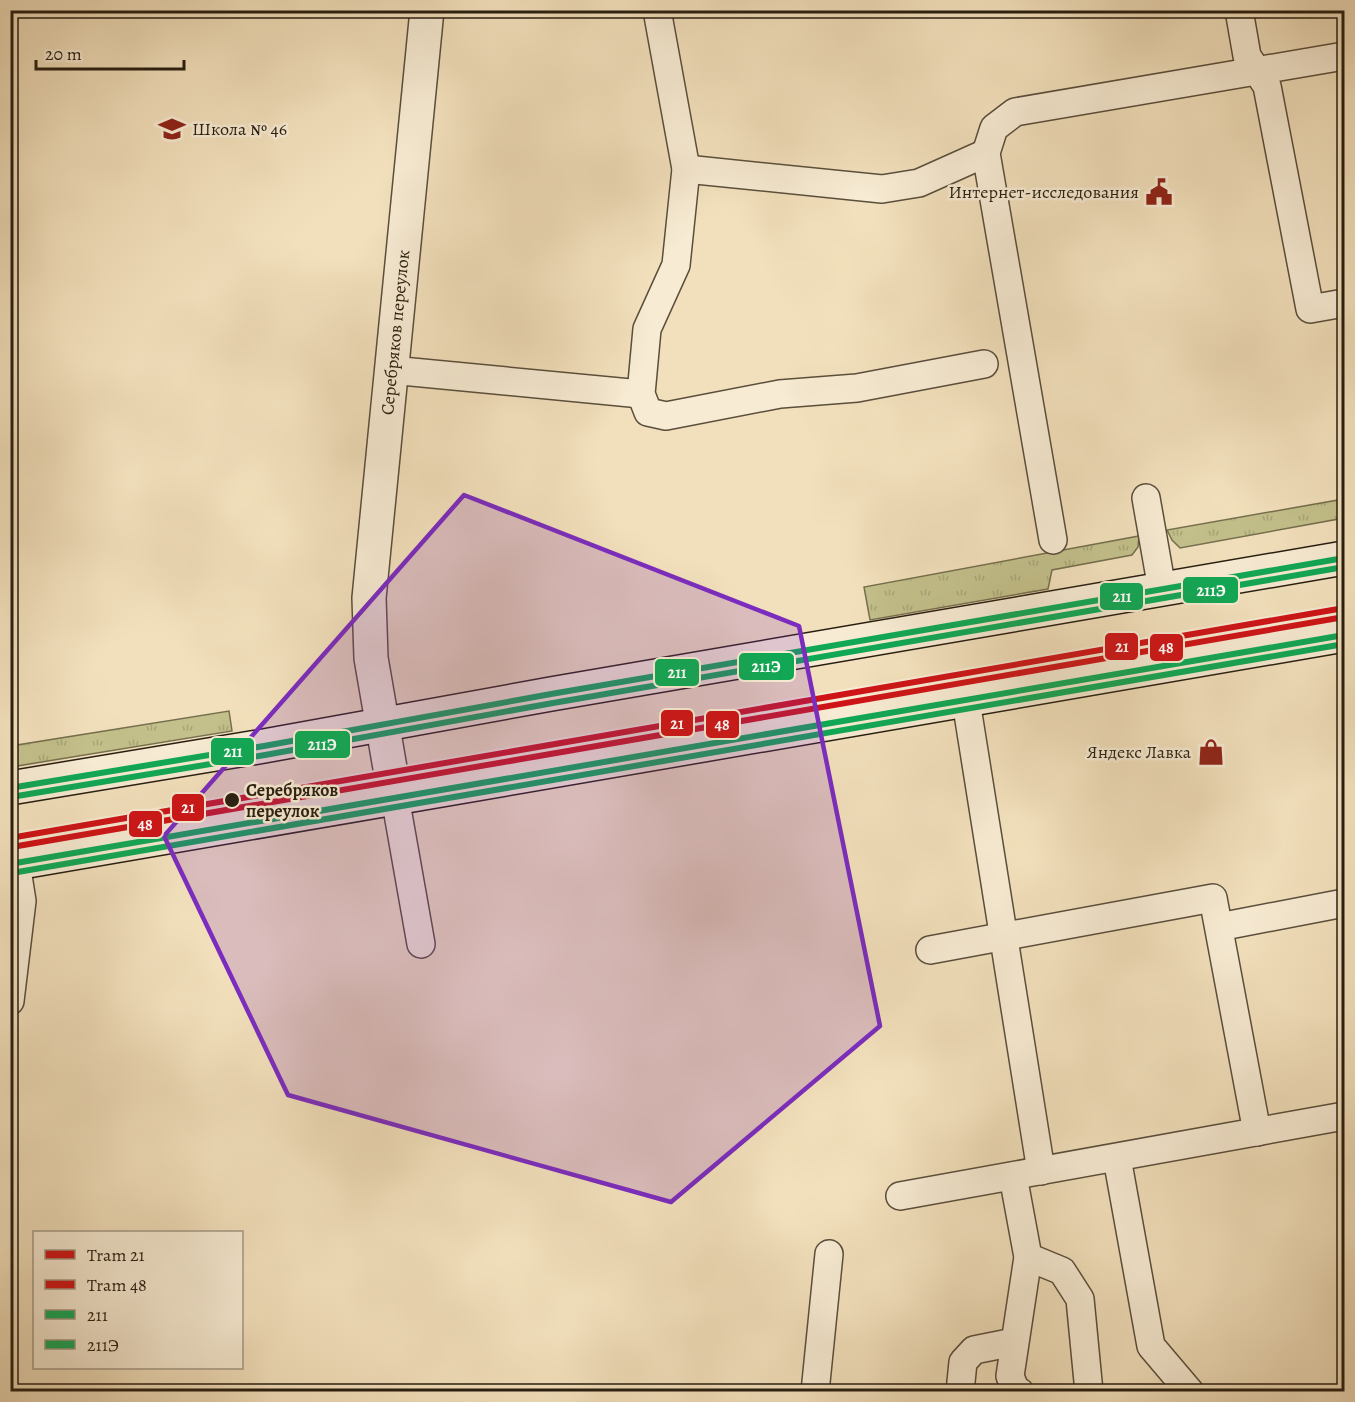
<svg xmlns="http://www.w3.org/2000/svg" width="1355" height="1402" viewBox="0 0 1355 1402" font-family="Alegreya,serif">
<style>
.grass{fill:url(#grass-tufts);stroke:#766f4e;stroke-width:1.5}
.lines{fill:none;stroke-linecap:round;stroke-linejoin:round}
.lane-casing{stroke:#5a4e3c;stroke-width:30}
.street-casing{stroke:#5a4e3c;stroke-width:36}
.secondary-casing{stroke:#281e11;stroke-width:36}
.lane{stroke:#f7ebd3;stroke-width:27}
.street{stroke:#f7ebd3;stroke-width:33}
.secondary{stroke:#f7ebd3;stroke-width:33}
.bus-1-casing{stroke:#f7ebd3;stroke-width:10}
.bus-2-casing{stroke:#f7ebd3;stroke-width:10}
.bus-1{stroke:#10a855;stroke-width:6}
.bus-2{stroke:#10a855;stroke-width:6}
.tram-1-casing{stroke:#f7ebd3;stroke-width:10}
.tram-2-casing{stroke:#f7ebd3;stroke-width:10}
.tram-1{stroke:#ce1417;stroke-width:6}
.tram-2{stroke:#ce1417;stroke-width:6}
.marked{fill:#7b2cbf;fill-opacity:0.2;stroke:#7b2cbf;stroke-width:4.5;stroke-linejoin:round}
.stop-dot{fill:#281e11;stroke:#f7ebd3;stroke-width:2}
.labels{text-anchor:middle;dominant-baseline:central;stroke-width:5;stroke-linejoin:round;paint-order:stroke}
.poi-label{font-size:18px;fill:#281e11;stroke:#f7ebd3;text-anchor:end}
.street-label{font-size:18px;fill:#281e11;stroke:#f7ebd3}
.stop-label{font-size:18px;font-weight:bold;fill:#281e11;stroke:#f7ebd3;text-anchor:start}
.line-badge{stroke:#f7ebd3;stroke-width:2}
.badge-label{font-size:16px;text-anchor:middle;font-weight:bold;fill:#fff}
</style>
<defs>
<pattern id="grass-tufts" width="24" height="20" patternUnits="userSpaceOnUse" patternTransform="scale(1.5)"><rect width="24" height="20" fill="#c3c08b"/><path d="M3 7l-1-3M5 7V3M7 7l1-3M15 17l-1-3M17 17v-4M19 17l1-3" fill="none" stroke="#a8a577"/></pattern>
</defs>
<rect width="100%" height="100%" fill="#f2e0bc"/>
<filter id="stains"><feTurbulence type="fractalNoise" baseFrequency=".00333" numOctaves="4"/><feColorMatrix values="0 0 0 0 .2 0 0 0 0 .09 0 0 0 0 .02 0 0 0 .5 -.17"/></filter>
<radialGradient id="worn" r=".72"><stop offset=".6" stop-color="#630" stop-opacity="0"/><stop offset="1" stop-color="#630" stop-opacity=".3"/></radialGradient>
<!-- grass -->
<g class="grass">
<path d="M 1344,499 L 1344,518 L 1180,548 L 1172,540 L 1167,530 Z"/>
<path d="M 1139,536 L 1138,547 L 1132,555 L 1052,570 L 1048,589 L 870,620 L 864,587 Z"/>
<path d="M 229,711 L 232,731 L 11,767 L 11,746 Z"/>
</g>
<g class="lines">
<defs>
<g id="lane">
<path d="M 657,10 L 686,169 L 676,265 L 647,329 L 641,394 L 648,412 L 666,416 L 780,394 L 857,388 L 984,364"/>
<path d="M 1239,10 L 1247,56 L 1267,86 L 1310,309 L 1344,303"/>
<path d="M 686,169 L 882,189 L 919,183 L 986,153"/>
<path d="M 391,370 L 641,394"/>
<path d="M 1146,498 L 1162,589"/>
<path d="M 1053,540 L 986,153 L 994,128 L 1015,112 L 1344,56"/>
<path d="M 966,701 L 1041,1171"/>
<path d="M 395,797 L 421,944"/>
<path d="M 1219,927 L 1344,903"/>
<path d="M 930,950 L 1213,898 L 1257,1132"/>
<path d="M 10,1001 L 22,901 L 16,863"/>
<path d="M 1117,1158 L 1151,1346 L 1190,1392"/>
<path d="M 1013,1176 L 1028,1257 L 1010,1376 L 1015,1389 L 1020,1392"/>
<path d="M 900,1196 L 1344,1116"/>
<path d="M 1028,1257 L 1062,1271 L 1080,1299 L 1089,1392"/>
<path d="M 815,1392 L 829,1254"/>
<path d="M 960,1392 L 963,1362 L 974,1350 L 1014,1342"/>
</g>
<g id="street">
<path id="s1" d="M 395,797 L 371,658 L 369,598 L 427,10"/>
</g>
<g id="secondary">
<path d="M 10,788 L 264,746 L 551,694 L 1344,558"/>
<path d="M 10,864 L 1344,635"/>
</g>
</defs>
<!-- lane casing -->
<use href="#lane" class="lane-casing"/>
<!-- street casing -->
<use href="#street" class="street-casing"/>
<!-- secondary casing -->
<use href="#secondary" class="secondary-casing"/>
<!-- lane -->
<use href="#lane" class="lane"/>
<!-- street -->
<use href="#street" class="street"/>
<!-- secondary -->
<use href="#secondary" class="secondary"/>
<defs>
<g id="bus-1">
<path d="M 10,788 L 264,746 L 551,694 L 1344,558"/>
<path d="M 10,864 L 1344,635"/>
</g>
<g id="bus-2">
<path d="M 11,797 L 265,755 L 553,703 L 1344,567"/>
<path d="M 12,873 L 1344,644"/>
</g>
</defs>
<!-- bus-1 casing -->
<use href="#bus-1" class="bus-1-casing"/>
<!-- bus-2 casing -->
<use href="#bus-2" class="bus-2-casing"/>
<!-- bus-1 -->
<use href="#bus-1" class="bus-1"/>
<!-- bus-2 -->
<use href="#bus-2" class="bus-2"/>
<defs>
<path id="tram-1" d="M 10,838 L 1344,608"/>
<path id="tram-2" d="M 12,847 L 1344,617"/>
</defs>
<!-- tram-1 casing -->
<use href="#tram-1" class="tram-1-casing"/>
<!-- tram-2 casing -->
<use href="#tram-2" class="tram-2-casing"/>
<!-- tram-1 -->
<use href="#tram-1" class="tram-1"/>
<!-- tram-2 -->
<use href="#tram-2" class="tram-2"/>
</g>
<!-- marked area -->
<path class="marked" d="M 464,495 L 799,626 L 880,1026 L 671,1202 L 288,1095 L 164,836 Z"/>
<!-- icons -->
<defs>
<symbol id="school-bare" viewBox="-9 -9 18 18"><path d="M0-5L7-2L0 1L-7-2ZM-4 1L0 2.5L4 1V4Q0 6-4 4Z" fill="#8f2418" stroke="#f7ebd3" stroke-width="2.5" paint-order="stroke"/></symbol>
<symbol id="civic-bare" viewBox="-9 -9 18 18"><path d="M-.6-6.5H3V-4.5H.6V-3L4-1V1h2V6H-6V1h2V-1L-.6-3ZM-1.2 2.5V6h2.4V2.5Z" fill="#8f2418" stroke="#f7ebd3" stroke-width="2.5" paint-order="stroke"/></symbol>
<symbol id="shop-bare" viewBox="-9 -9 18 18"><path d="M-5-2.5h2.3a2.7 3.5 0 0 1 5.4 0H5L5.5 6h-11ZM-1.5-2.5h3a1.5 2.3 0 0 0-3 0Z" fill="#8f2418" stroke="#f7ebd3" stroke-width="2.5" paint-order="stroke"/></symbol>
</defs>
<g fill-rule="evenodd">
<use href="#school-bare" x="153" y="110" width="38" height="38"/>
<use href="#civic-bare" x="1140" y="173" width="38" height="38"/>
<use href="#shop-bare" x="1192" y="733" width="38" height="38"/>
</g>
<!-- markers -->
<circle class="stop-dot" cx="232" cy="800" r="8"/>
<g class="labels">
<!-- poi labels -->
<g class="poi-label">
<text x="192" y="129" text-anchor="start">Школа № 46</text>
<text x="1139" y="192">Интернет-исследования</text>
<text x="1191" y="752">Яндекс Лавка</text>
</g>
<!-- street labels -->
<g class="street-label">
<text stroke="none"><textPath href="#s1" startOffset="468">Серебряков переулок</textPath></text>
</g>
<!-- stop labels -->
<g class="stop-label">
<text x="246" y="790">Серебряков<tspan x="246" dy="21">переулок</tspan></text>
</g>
</g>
<g class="line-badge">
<rect x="1182" y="576" width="57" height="28" rx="6" fill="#10a855"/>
<rect x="1099" y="582" width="45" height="29" rx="6" fill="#10a855"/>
<rect x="1104" y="632" width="35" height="29" rx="6" fill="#ce1417"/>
<rect x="1149" y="633" width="35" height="29" rx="6" fill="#ce1417"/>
<rect x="738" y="652" width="57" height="29" rx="6" fill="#10a855"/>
<rect x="654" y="658" width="46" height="29" rx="6" fill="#10a855"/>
<rect x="660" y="709" width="34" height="28" rx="6" fill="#ce1417"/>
<rect x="705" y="710" width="35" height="29" rx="6" fill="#ce1417"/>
<rect x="294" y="730" width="57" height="29" rx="6" fill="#10a855"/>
<rect x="210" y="737" width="45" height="29" rx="6" fill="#10a855"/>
<rect x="171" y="793" width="34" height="29" rx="6" fill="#ce1417"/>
<rect x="128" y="810" width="35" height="28" rx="6" fill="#ce1417"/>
</g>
<g class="badge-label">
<text x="1211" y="596">211Э</text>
<text x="1122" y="602">211</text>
<text x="1122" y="652">21</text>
<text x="1166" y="653">48</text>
<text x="766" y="672">211Э</text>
<text x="677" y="678">211</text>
<text x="677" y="729">21</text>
<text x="722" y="730">48</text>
<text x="322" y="750">211Э</text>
<text x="233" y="757">211</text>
<text x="188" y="813">21</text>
<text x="145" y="830">48</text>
</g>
<!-- margin -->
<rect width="1355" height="1402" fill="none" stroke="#f2e0bc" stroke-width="36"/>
<rect x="12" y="12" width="1331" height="1378" fill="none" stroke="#281e11" stroke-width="3"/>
<rect x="18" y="18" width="1319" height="1366" fill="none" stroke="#281e11" stroke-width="1.5"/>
<!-- legend -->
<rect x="33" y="1231" width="210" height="138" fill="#f7ebd3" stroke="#a49985" stroke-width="1.5"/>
<rect x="45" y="1250" width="30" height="9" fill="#ce1417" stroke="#a49985" stroke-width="1.5"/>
<text x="87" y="1261" font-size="18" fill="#281e11">Tram 21</text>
<rect x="45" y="1280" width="30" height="9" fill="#ce1417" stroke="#a49985" stroke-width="1.5"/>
<text x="87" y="1291" font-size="18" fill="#281e11">Tram 48</text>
<rect x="45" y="1310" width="30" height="9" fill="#10a855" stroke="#a49985" stroke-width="1.5"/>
<text x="87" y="1321" font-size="18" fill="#281e11">211</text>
<rect x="45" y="1340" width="30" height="9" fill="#10a855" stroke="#a49985" stroke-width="1.5"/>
<text x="87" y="1351" font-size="18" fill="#281e11">211Э</text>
<!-- scale -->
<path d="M36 60v9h148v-9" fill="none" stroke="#281e11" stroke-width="3"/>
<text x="45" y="60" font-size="18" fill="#281e11" stroke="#f7ebd3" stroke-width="4.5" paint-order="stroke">20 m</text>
<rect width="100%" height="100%" filter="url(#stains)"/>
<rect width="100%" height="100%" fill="url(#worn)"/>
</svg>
